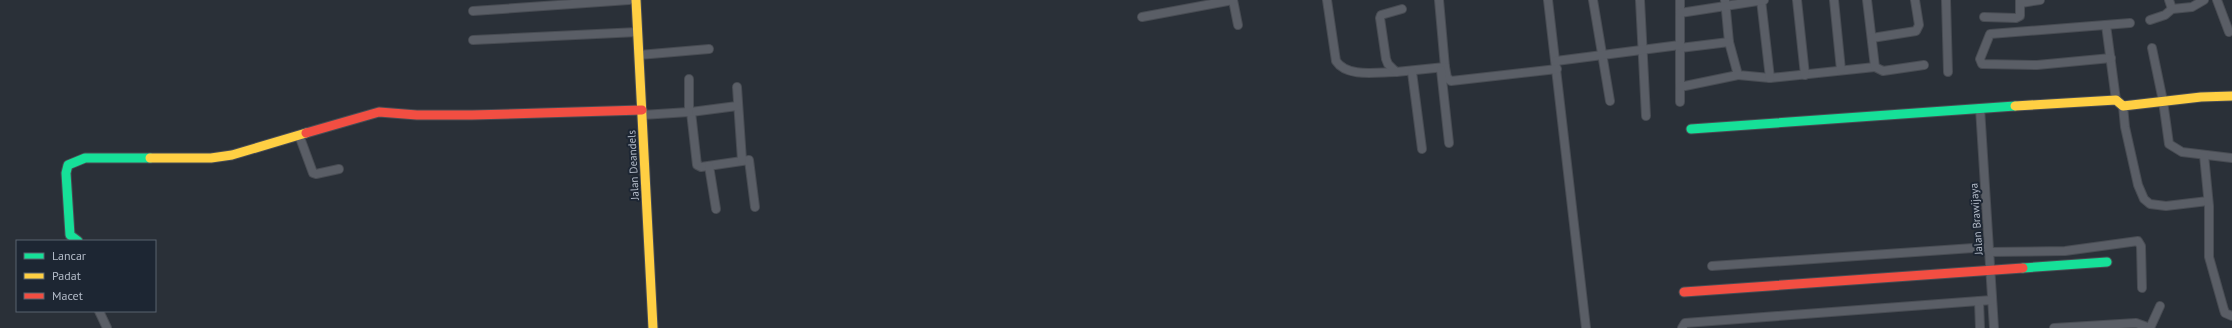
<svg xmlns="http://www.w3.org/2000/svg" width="2232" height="328" viewBox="0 0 2232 328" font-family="'PT Sans',sans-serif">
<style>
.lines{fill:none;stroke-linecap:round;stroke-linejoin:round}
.street-casing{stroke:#484c53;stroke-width:10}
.fast-casing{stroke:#484c53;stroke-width:11}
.slow-casing{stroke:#484c53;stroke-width:11}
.jam-casing{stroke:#484c53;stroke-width:11}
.street{stroke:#5a5e66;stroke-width:8}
.fast{stroke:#16e098;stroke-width:9}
.slow{stroke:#ffcf43;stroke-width:9}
.jam{stroke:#f24e42;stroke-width:9}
.labels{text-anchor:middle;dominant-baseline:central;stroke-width:4;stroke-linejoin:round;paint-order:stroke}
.street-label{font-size:11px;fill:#b4bcc9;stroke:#1d2633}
</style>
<rect width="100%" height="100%" fill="#2a3038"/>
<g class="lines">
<defs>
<g id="street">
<path d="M 1233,0 L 1238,25"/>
<path d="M 1327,0 L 1336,61 C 1347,78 1378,72 1396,72"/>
<path d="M 1439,0 L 1445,67"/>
<path d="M 1548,0 L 1586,328"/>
<path d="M 1593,0 L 1610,101"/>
<path d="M 1640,0 L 1646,116"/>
<path d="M 1680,0 L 1680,102"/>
<path d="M 1725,0 L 1729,42 L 1738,75 L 1770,78 L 1875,67"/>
<path d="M 1761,0 L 1770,78"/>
<path d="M 1797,0 L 1805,75"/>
<path d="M 1834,0 L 1841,70"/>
<path d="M 1867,0 L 1875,67 L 1883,71 L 1924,65"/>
<path d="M 1946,0 L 1948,72"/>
<path d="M 2169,0 L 2172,9"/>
<path d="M 2217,0 L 2229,32"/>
<path d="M 2021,3 L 2040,0"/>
<path d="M 1402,9 L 1381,15 L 1380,18 L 1386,59 L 1388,64 L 1396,72 L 1445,67 L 1447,78 L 1451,81 L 1557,69"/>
<path d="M 473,11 L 629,0"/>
<path d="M 1680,13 L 1764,0"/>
<path d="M 1142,17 L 1233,0"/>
<path d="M 1984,17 L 2016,18 L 2020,16 L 2020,0"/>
<path d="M 2150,20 L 2165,15 L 2172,9 L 2192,7 L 2204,0"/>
<path d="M 2106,25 L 2116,100"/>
<path d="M 1872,38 L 1916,31 L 1919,25 L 1915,0"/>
<path d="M 473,40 L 638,32"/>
<path d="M 1680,48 L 1729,42"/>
<path d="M 2152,48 L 2163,101 L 2169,144 L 2182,152 L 2232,158"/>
<path d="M 639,55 L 709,49"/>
<path d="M 2111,58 L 2037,65 L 1982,64 L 1980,59 L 1990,34 L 2130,23"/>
<path d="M 1556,61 L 1680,45"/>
<path d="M 1441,70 L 1449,143"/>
<path d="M 1412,72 L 1422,149"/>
<path d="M 689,79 L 689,112 L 691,112 L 697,165 L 701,167 L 749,160 L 755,207"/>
<path d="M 737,87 L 742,160"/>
<path d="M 1680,87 L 1738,75"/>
<path d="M 2123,106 L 2125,127 L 2138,185 L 2144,199 L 2150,204 L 2166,206 L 2208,201"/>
<path d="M 1980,108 L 1994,328"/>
<path d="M 691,112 L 737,106"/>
<path d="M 642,115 L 689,112"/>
<path d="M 299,135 L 313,173 L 316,174 L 339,169"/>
<path d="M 2204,155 L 2209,206 L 2209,257 L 2224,310 L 2225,313 L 2232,316"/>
<path d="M 709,166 L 716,209"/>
<path d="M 1989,252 L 2065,251 L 2138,241 L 2141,246 L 2142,288"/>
<path d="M 1712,266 L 1988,247"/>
<path d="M 1979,301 L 1980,328"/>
<path d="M 99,311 L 107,328"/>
<path d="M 1682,328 L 1685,323 L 1992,300"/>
<path d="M 2054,328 L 2136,323 L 2150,328"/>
<path d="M 2150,328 L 2160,306"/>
</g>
<g id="fast">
<path d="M 1691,129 L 2015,106"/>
<path d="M 78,241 L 70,235 L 66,173 L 68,165 L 85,158 L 150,158"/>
<path d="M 2023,268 L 2107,262"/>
</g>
<g id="slow">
<path d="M 636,0 L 653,328"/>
<path d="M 2015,106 L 2116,100 L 2123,106 L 2201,97 L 2232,96"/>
<path d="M 150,158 L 211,158 L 232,155 L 306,133"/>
</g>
<g id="jam">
<path d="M 306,133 L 379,112 L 417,115 L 472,115 L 642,110"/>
<path d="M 1684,292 L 2023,268"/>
</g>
</defs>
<!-- street casing -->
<use href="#street" class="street-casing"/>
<!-- fast casing -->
<use href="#fast" class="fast-casing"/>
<!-- slow casing -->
<use href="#slow" class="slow-casing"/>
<!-- jam casing -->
<use href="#jam" class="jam-casing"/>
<!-- street -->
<use href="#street" class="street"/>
<!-- fast -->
<use href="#fast" class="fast"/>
<!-- slow -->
<use href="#slow" class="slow"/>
<!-- jam -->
<use href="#jam" class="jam"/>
</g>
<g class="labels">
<!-- street labels -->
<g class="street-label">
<text transform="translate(633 165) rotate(-93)">Jalan Deandels</text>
<text transform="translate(1976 219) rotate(-94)">Jalan Brawijaya</text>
</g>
</g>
<!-- legend -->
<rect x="16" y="240" width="140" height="72" fill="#1d2633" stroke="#59626f"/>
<rect x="24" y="253" width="20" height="6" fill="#16e098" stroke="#59626f"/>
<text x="52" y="260" font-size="12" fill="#b4bcc9">Lancar</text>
<rect x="24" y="273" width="20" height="6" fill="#ffcf43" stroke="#59626f"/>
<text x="52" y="280" font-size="12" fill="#b4bcc9">Padat</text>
<rect x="24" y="293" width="20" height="6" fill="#f24e42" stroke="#59626f"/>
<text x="52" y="300" font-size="12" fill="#b4bcc9">Macet</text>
</svg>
